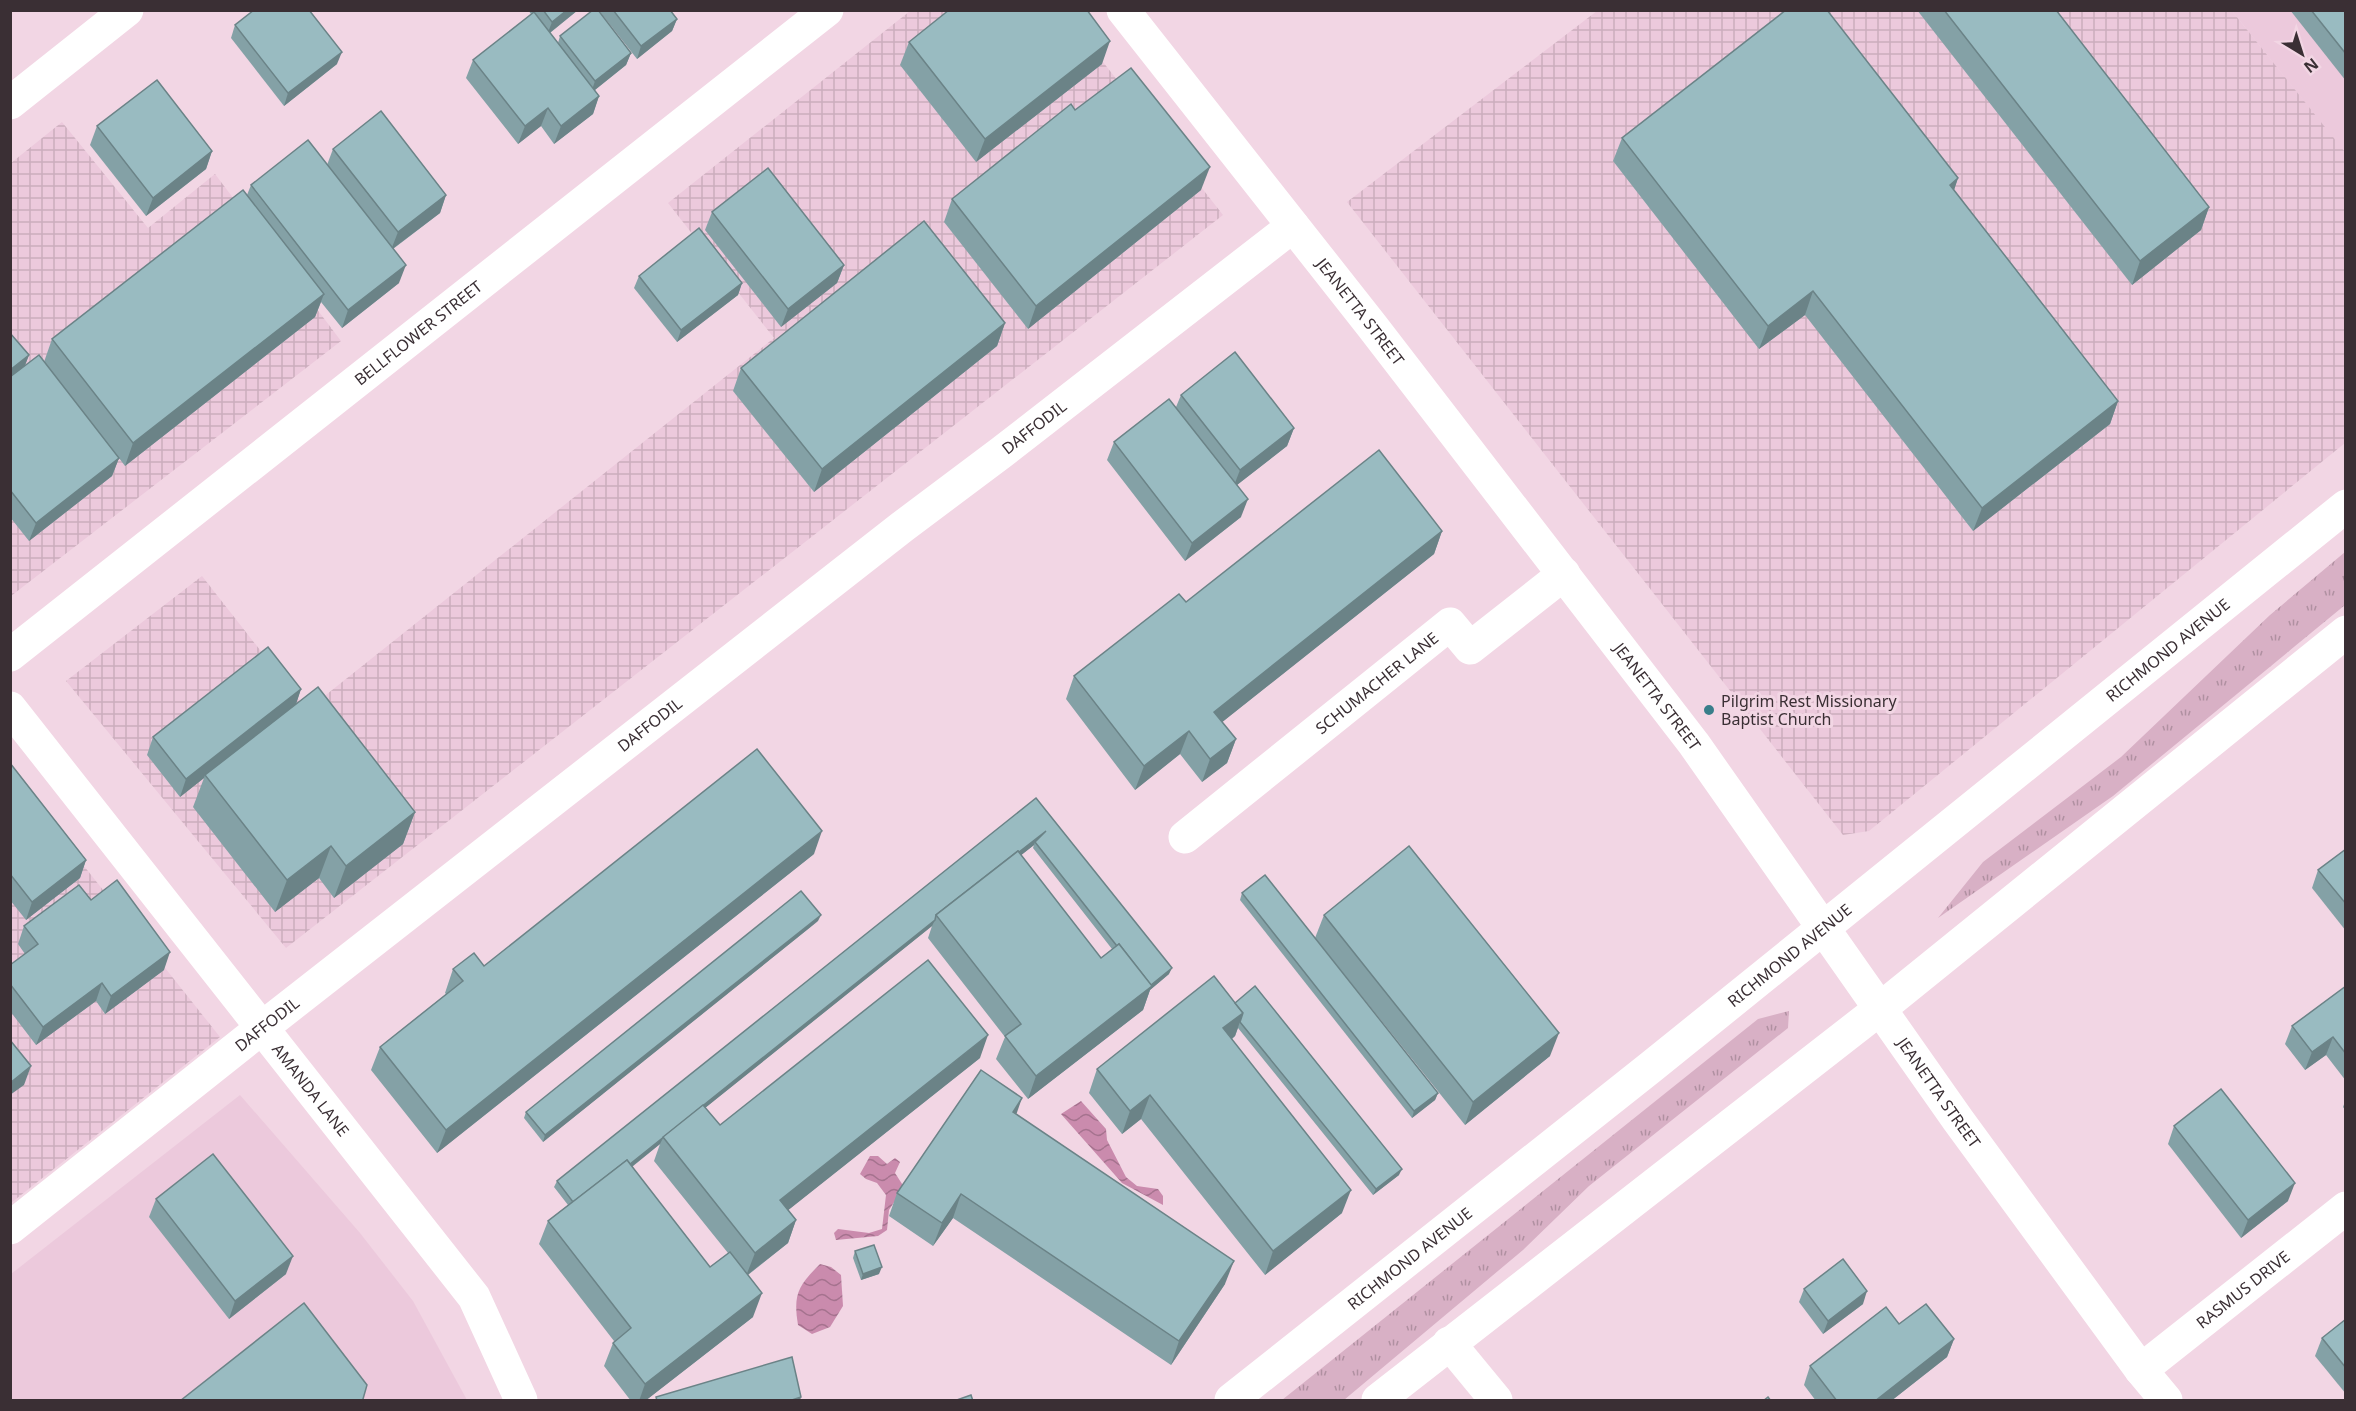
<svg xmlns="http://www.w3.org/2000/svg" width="2356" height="1411" viewBox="0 0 2356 1411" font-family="'Noto Sans',sans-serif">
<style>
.built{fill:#ecc9dc}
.industrial{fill:url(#industrial-grid)}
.grass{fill:url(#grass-tufts)}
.water{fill:url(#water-waves)}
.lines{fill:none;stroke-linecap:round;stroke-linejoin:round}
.minor{stroke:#fff;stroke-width:33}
.tertiary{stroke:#fff;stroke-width:33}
.secondary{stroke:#fff;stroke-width:33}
.wall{fill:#84a1a6;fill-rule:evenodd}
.shaded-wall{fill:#6b8387}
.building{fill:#99bbc1;stroke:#6b8387;stroke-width:1.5}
.poi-dot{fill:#387e8a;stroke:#f2d6e4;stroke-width:2}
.labels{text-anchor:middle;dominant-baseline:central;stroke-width:6;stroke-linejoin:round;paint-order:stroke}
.street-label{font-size:16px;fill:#3a2f34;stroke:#f2d6e4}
.poi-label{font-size:16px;fill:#3a2f34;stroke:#f2d6e4;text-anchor:start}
</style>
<defs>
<pattern id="industrial-grid" width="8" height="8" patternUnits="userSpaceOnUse" patternTransform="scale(1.5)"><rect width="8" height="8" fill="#ecc9dc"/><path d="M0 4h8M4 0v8" fill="none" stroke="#cbadbd"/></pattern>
<pattern id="grass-tufts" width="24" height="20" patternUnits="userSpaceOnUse" patternTransform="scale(1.5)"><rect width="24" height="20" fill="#d8b0c5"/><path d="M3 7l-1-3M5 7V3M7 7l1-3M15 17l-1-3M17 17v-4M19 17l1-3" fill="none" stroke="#b090a1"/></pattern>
<pattern id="water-waves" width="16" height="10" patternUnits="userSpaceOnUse" patternTransform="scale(1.5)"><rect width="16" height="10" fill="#ca8bad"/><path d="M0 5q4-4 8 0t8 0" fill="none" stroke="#a5728e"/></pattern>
</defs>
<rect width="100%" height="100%" fill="#f2d6e4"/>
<!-- built -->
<g class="built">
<path d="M 2232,11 L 2345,11 L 2345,153 Z"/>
<path d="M 240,1095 L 360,1233 L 413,1301 L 467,1400 L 11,1400 L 11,1274 Z"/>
</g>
<!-- industrial -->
<g class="industrial">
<path d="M 910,11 L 1063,11 L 1223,215 L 286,948 L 66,681 L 202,576 L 307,710 L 774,338 L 668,203 Z"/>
<path d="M 1597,11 L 2232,11 L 2345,152 L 2345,443 L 1869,831 L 1843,835 L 1347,202 Z"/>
<path d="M 62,122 L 148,228 L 215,174 L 341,341 L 11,596 L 11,163 Z"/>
<path d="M 10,773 L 220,1037 L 11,1203 L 10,1203 Z"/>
</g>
<!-- grass -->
<g class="grass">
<path d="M 2345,552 L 2345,605 L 2113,796 L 1938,918 L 1983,862 L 2121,757 L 2270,615 Z"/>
<path d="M 1789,1011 L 1788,1028 L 1589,1186 L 1523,1250 L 1344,1400 L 1282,1400 L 1758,1019 Z"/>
</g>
<!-- water -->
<g class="water">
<path d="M 1081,1101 L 1106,1129 L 1107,1140 L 1126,1177 L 1137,1186 L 1158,1189 L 1163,1196 L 1163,1205 L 1122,1183 L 1061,1114 Z"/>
<path d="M 870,1156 L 878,1156 L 887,1164 L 895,1158 L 900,1162 L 895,1173 L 904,1187 L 889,1210 L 887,1230 L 878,1236 L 836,1240 L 834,1233 L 838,1229 L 869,1233 L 882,1229 L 886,1195 L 877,1183 L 866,1179 L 860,1174 Z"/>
<path d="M 820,1264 L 831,1267 L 841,1275 L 843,1306 L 830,1327 L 812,1334 L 798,1325 C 793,1294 798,1286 820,1264 Z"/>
</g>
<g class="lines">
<!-- minor -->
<g class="minor">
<path d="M 10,103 L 127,10"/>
<path id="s1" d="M 10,655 L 827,10"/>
<path id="s2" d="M 10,708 L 474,1297 L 521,1400"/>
<path id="s3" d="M 1185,837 L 1450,624 L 1470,648 L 1564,574"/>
<path id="s4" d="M 10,1228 L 263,1027 L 902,527 L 1002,452 L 1293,226"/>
<path d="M 1449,1343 L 1496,1400"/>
<path id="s5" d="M 2141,1370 L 2346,1208"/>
</g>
<!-- tertiary -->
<path class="tertiary" id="s6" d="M 1123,10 L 1372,326 L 1694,744 L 1958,1120 L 2141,1370 L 2166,1400"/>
<!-- secondary -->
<g class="secondary">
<path id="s7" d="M 1231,1400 L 1651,1067 L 2346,506"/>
<path d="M 1378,1400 L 1881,1008 L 2346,632"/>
</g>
</g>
<!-- wall -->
<g class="wall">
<path d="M 528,10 L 578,10 L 550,33 L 558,43 L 560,36 L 631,53 L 626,65 L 595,90 L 599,96 L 593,114 L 554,144 L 541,126 L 518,144 L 466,78 L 473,60 L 531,14 Z"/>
<path d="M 601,10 L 670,10 L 677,19 L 672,31 L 637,59 L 600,12 Z"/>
<path d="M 1917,10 L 2056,10 L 2209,207 L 2201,230 L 2132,285 Z"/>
<path d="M 2290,10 L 2346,10 L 2346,81 Z"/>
<path d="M 235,25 L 337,64 L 284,106 L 231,38 Z"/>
<path d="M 909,42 L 1102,64 L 976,162 L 900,65 Z"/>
<path d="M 1075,110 L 1201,190 L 1028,329 L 944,222 L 952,199 Z"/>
<path d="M 97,126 L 212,151 L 206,169 L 146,216 L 90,145 Z"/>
<path d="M 1622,138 L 1958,178 L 1954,190 L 2118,401 L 2110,424 L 1973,531 L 1805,315 L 1759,349 L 1613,161 Z"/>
<path d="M 333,149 L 446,195 L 440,213 L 393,249 L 399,283 L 342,328 L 321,302 L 315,317 L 125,466 L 119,458 L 112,476 L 29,541 L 10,517 L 10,333 L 29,355 L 25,365 L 44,362 L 52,339 L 247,195 L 251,185 L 327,165 Z"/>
<path d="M 712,212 L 844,265 L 837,283 L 781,327 L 705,230 Z"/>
<path d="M 639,276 L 742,283 L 738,295 L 677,342 L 634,288 Z"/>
<path d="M 1005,323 L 997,346 L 814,492 L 733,391 L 741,368 Z"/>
<path d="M 1181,395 L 1294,428 L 1287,446 L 1237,485 L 1241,517 L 1185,561 L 1107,460 L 1114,442 L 1176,407 Z"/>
<path d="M 1442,531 L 1434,554 L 1222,722 L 1236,739 L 1227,763 L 1202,782 L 1180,754 L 1135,790 L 1066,699 L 1074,676 L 1186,602 Z"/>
<path d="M 301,689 L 296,704 L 415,812 L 403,844 L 334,898 L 319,878 L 275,912 L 193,807 L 204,778 L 180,797 L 147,755 L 153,737 Z"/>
<path d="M 10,763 L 86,860 L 80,878 L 26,920 L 10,900 Z"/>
<path d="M 1036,798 L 1169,974 L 1150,990 L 1143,1010 L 1028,1099 L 996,1059 L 1005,1037 L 928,938 L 932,926 L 705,1108 L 720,1125 L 980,1058 L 788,1210 L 796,1220 L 788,1243 L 748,1275 L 753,1317 L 645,1401 L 631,1401 L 604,1366 L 613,1343 L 614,1341 L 539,1244 L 548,1221 L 568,1205 L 554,1187 L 557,1181 ZM 1034,845 L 1033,848 L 1112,949 L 1101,958 L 1021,855 ZM 660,1144 L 654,1161 L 728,1253 L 710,1267 L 632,1167 Z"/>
<path d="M 2346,849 L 2346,931 L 2312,888 L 2318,870 Z"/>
<path d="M 814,854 L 437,1153 L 371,1070 L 380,1047 L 446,994 L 445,993 L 453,969 L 484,966 Z"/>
<path d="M 1242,893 L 1438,1093 L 1435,1100 L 1412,1118 L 1240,900 Z"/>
<path d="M 91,900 L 164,970 L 105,1014 L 96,1001 L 36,1045 L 10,1011 L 10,965 L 25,954 L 18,944 L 24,926 Z"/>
<path d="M 1324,915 L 1550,1056 L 1465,1125 L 1315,938 Z"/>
<path d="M 818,921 L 543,1142 L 524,1118 L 526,1112 Z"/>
<path d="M 2346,986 L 2346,1081 L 2326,1055 L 2305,1070 L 2285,1044 L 2292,1026 Z"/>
<path d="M 1235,1003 L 1399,1175 L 1373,1195 L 1238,1028 L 1235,1036 L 1232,1039 L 1342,1213 L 1265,1275 L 1141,1119 L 1122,1134 L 1089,1093 L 1097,1069 Z"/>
<path d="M 2346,1099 L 2346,1111 L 2343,1107 Z"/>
<path d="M 1016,1114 L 1225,1284 L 1171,1365 L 953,1218 L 933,1246 L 889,1216 L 897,1193 Z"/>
<path d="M 2174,1126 L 2288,1201 L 2241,1238 L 2168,1144 Z"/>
<path d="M 156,1199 L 286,1274 L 229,1319 L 149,1217 Z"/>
<path d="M 855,1251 L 879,1274 L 861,1280 L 853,1258 Z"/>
<path d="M 1804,1289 L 1863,1304 L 1823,1334 L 1799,1302 Z"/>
<path d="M 2346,1319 L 2346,1394 L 2315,1356 L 2322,1338 Z"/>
<path d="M 1899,1324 L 1954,1339 L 1947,1357 L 1891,1401 L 1816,1401 L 1804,1385 L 1810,1366 Z"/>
</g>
<!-- shaded-wall -->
<g class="shaded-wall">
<path d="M 567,10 L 578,10 L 547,35 L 552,22 Z"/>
<path d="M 677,19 L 672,31 L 637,59 L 641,46 Z"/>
<path d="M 1110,41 L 1102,64 L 976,162 L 985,139 Z"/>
<path d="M 342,52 L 337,64 L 284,106 L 288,93 Z"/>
<path d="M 631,53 L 626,65 L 591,93 L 595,81 Z"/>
<path d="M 599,96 L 593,114 L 554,144 L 561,126 Z"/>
<path d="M 548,108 L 541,126 L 518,144 L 525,126 Z"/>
<path d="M 212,151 L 206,169 L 146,216 L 153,198 Z"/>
<path d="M 1210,167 L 1201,190 L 1028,329 L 1036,306 Z"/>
<path d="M 1958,178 L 1950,202 L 1950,185 Z"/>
<path d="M 446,195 L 440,213 L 391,250 L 398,232 Z"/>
<path d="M 2209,207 L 2201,230 L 2132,285 L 2140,261 Z"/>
<path d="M 406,265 L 399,283 L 342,328 L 348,310 Z"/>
<path d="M 844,265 L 837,283 L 781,327 L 788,309 Z"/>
<path d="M 742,283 L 738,295 L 677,342 L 681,330 Z"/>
<path d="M 1813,291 L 1805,315 L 1759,349 L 1768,326 Z"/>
<path d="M 324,294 L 315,317 L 125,466 L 133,443 Z"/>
<path d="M 1005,323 L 997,346 L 814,492 L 822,469 Z"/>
<path d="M 29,355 L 24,368 L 10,379 L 10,370 Z"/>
<path d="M 2118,401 L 2110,424 L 1973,531 L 1982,508 Z"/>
<path d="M 1294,428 L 1287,446 L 1233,488 L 1240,470 Z"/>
<path d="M 119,458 L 112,476 L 29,541 L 36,523 Z"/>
<path d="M 1248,499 L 1241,517 L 1185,561 L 1192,543 Z"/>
<path d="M 1442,531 L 1434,554 L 1206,735 L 1214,712 Z"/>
<path d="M 301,689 L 295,707 L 205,775 L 204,778 L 180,797 L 186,779 Z"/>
<path d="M 1189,731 L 1180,754 L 1135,790 L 1144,766 Z"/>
<path d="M 1236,739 L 1227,763 L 1202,782 L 1210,759 Z"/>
<path d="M 415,812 L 403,844 L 334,898 L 346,866 Z"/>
<path d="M 822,831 L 814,854 L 437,1153 L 446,1130 Z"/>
<path d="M 1046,831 L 1035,842 L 1034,845 L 940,920 L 938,917 Z"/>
<path d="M 331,846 L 319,878 L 275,912 L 287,880 Z"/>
<path d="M 86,860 L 80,878 L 26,920 L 32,902 Z"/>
<path d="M 821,915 L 818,921 L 543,1142 L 545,1135 Z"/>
<path d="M 935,920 L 932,926 L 665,1140 L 663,1137 Z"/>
<path d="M 170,952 L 164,970 L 105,1014 L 111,996 Z"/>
<path d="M 1172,968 L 1169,974 L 1150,990 L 1143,1010 L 1028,1099 L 1036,1076 L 1149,987 Z"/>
<path d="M 102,983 L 96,1001 L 36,1045 L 43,1027 Z"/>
<path d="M 1243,1013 L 1235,1036 L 1215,1052 L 1223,1028 Z"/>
<path d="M 1559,1033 L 1550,1056 L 1465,1125 L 1473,1102 Z"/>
<path d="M 988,1035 L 980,1058 L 772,1223 L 780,1200 Z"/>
<path d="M 2333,1037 L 2326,1055 L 2305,1070 L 2312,1052 Z"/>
<path d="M 31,1066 L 24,1085 L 10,1095 L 10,1083 Z"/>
<path d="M 1438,1093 L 1435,1100 L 1412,1118 L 1414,1111 Z"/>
<path d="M 1150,1095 L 1141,1119 L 1122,1134 L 1130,1111 Z"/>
<path d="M 1022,1098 L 1014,1121 L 1013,1112 Z"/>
<path d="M 663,1138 L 660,1144 L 574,1213 L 577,1207 Z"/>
<path d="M 1402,1169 L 1399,1175 L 1373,1195 L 1376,1189 Z"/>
<path d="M 2295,1183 L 2288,1201 L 2241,1238 L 2248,1220 Z"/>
<path d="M 1351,1190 L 1342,1213 L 1265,1275 L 1273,1251 Z"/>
<path d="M 961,1194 L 953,1218 L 933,1246 L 942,1223 Z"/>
<path d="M 796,1220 L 788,1243 L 746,1276 L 755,1253 Z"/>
<path d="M 293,1256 L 286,1274 L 229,1319 L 235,1301 Z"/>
<path d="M 1234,1261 L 1225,1284 L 1171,1365 L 1179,1341 Z"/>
<path d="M 882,1267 L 879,1274 L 861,1280 L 863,1274 Z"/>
<path d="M 1867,1291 L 1863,1304 L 1823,1334 L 1828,1321 Z"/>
<path d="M 762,1293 L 753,1317 L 645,1401 L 639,1401 L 645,1384 Z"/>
<path d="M 1954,1339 L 1947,1357 L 1891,1401 L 1875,1401 Z"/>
<path d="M 801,1397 L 800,1401 L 789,1401 Z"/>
</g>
<!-- building -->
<g class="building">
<path d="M 254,10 L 309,10 L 342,52 L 288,93 L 235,25 Z"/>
<path d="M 543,10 L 567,10 L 552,22 Z"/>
<path d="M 593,10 L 598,10 L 631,53 L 595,81 L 560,36 Z"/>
<path d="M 613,10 L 670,10 L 677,19 L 641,46 Z"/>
<path d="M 949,10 L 1087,10 L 1110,41 L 985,139 L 909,42 Z"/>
<path d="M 1786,10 L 1827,10 L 1958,178 L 1950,185 L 2118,401 L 1982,508 L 1813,291 L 1768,326 L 1622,138 Z"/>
<path d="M 1944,10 L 2056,10 L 2209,207 L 2140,261 Z"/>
<path d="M 2311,10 L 2346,10 L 2346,54 Z"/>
<path d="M 534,12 L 599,96 L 561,126 L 548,108 L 525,126 L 473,60 Z"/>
<path d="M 1131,68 L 1210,167 L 1036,306 L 952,199 L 1071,104 L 1075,110 Z"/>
<path d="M 157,80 L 212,151 L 153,198 L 97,126 Z"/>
<path d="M 381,111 L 446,195 L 398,232 L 333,149 Z"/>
<path d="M 308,140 L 406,265 L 348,310 L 251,185 Z"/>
<path d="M 768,168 L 844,265 L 788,309 L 712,212 Z"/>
<path d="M 243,190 L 324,294 L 133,443 L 52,339 Z"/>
<path d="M 924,221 L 1005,323 L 822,469 L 741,368 Z"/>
<path d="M 699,228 L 742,283 L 681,330 L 639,276 Z"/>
<path d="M 10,333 L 29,355 L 10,370 Z"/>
<path d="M 1235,352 L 1294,428 L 1240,470 L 1181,395 Z"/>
<path d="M 39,355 L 119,458 L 36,523 L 10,490 L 10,377 Z"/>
<path d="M 1169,399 L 1248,499 L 1192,543 L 1114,442 Z"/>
<path d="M 1379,450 L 1442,531 L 1214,712 L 1236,739 L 1210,759 L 1189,731 L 1144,766 L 1074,676 L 1179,594 L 1186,602 Z"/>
<path d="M 268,647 L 301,689 L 186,779 L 153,737 Z"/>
<path d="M 318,687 L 415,812 L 346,866 L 331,846 L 287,880 L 205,775 Z"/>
<path d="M 757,749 L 822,831 L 446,1130 L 380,1047 L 463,981 L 453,969 L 474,953 L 484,966 Z"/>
<path d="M 10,763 L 86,860 L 32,902 L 10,874 Z"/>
<path d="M 1036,798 L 1172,968 L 1151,985 L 1119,944 L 1117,946 L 1035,842 L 1046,831 L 1019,852 L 1018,851 L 936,915 L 935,920 L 630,1164 L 627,1160 L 573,1202 L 557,1181 Z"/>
<path d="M 1409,846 L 1559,1033 L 1473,1102 L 1324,915 Z"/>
<path d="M 2346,849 L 2346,904 L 2318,870 Z"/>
<path d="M 1018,851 L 1101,958 L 1119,944 L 1152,986 L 1036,1076 L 1005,1036 L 1021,1024 L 936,915 Z"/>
<path d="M 1265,875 L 1438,1093 L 1414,1111 L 1242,893 Z"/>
<path d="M 117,880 L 170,952 L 111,996 L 102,983 L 43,1027 L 10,984 L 10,965 L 38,944 L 24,926 L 79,885 L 91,900 Z"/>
<path d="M 801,891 L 821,915 L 545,1135 L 526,1112 Z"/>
<path d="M 928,960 L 988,1035 L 780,1200 L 796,1220 L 755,1253 L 663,1137 L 703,1105 L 720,1125 Z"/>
<path d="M 1214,976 L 1243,1013 L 1223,1028 L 1351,1190 L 1273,1251 L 1150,1095 L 1130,1111 L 1097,1069 Z"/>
<path d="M 1255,986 L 1402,1169 L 1376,1189 L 1240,1022 L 1243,1013 L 1235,1003 Z"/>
<path d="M 2346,986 L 2346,1054 L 2333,1037 L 2312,1052 L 2292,1026 Z"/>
<path d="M 10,1040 L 31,1066 L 10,1083 Z"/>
<path d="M 981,1070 L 1022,1098 L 1013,1112 L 1234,1261 L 1179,1341 L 961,1194 L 942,1223 L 897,1193 Z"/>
<path d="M 2221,1089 L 2295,1183 L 2248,1220 L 2174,1126 Z"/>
<path d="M 213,1154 L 293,1256 L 235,1301 L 156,1199 Z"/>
<path d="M 627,1160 L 710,1267 L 730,1252 L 762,1293 L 645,1384 L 613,1343 L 631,1328 L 548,1221 Z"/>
<path d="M 874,1245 L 882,1267 L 863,1274 L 855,1251 Z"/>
<path d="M 1843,1259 L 1867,1291 L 1828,1321 L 1804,1289 Z"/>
<path d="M 304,1303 L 367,1385 L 363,1399 L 360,1401 L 180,1401 Z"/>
<path d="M 1926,1304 L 1954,1339 L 1875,1401 L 1837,1401 L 1810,1366 L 1886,1307 L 1899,1324 Z"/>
<path d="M 2346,1319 L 2346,1368 L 2322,1338 Z"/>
<path d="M 792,1357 L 801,1397 L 789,1401 L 657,1401 L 656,1397 Z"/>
<path d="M 971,1395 L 973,1401 L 954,1401 Z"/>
<path d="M 1768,1397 L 1771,1401 L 1763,1401 Z"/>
</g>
<!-- markers -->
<circle class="poi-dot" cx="1709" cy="710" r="6"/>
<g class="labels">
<!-- street labels -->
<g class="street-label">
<text stroke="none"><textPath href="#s6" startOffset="384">JEANETTA STREET</textPath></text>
<text stroke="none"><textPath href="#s1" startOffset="520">BELLFLOWER STREET</textPath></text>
<text stroke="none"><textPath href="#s4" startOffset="1300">DAFFODIL</textPath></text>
<text stroke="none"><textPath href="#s7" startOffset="1200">RICHMOND AVENUE</textPath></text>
<text stroke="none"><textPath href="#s3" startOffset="246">SCHUMACHER LANE</textPath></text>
<text stroke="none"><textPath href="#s6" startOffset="870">JEANETTA STREET</textPath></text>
<text stroke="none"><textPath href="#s4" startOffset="814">DAFFODIL</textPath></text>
<text stroke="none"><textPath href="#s7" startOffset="714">RICHMOND AVENUE</textPath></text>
<text stroke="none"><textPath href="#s4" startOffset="328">DAFFODIL</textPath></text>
<text stroke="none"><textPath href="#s2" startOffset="486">AMANDA LANE</textPath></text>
<text stroke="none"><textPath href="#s6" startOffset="1356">JEANETTA STREET</textPath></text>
<text stroke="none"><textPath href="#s7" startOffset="228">RICHMOND AVENUE</textPath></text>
<text stroke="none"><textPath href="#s5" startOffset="130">RASMUS DRIVE</textPath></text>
</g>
<!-- poi labels -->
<g class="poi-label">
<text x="1721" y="701">Pilgrim Rest Missionary<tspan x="1721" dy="18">Baptist Church</tspan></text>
</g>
</g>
<!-- border -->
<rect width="2356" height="1411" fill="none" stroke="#3a2f34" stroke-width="24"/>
<!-- north arrow -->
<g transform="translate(2302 54) rotate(142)" stroke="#f2d6e4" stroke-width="4.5" paint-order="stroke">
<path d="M0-4.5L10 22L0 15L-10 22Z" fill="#3a2f34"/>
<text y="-9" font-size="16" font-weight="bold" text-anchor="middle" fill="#3a2f34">N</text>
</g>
</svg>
